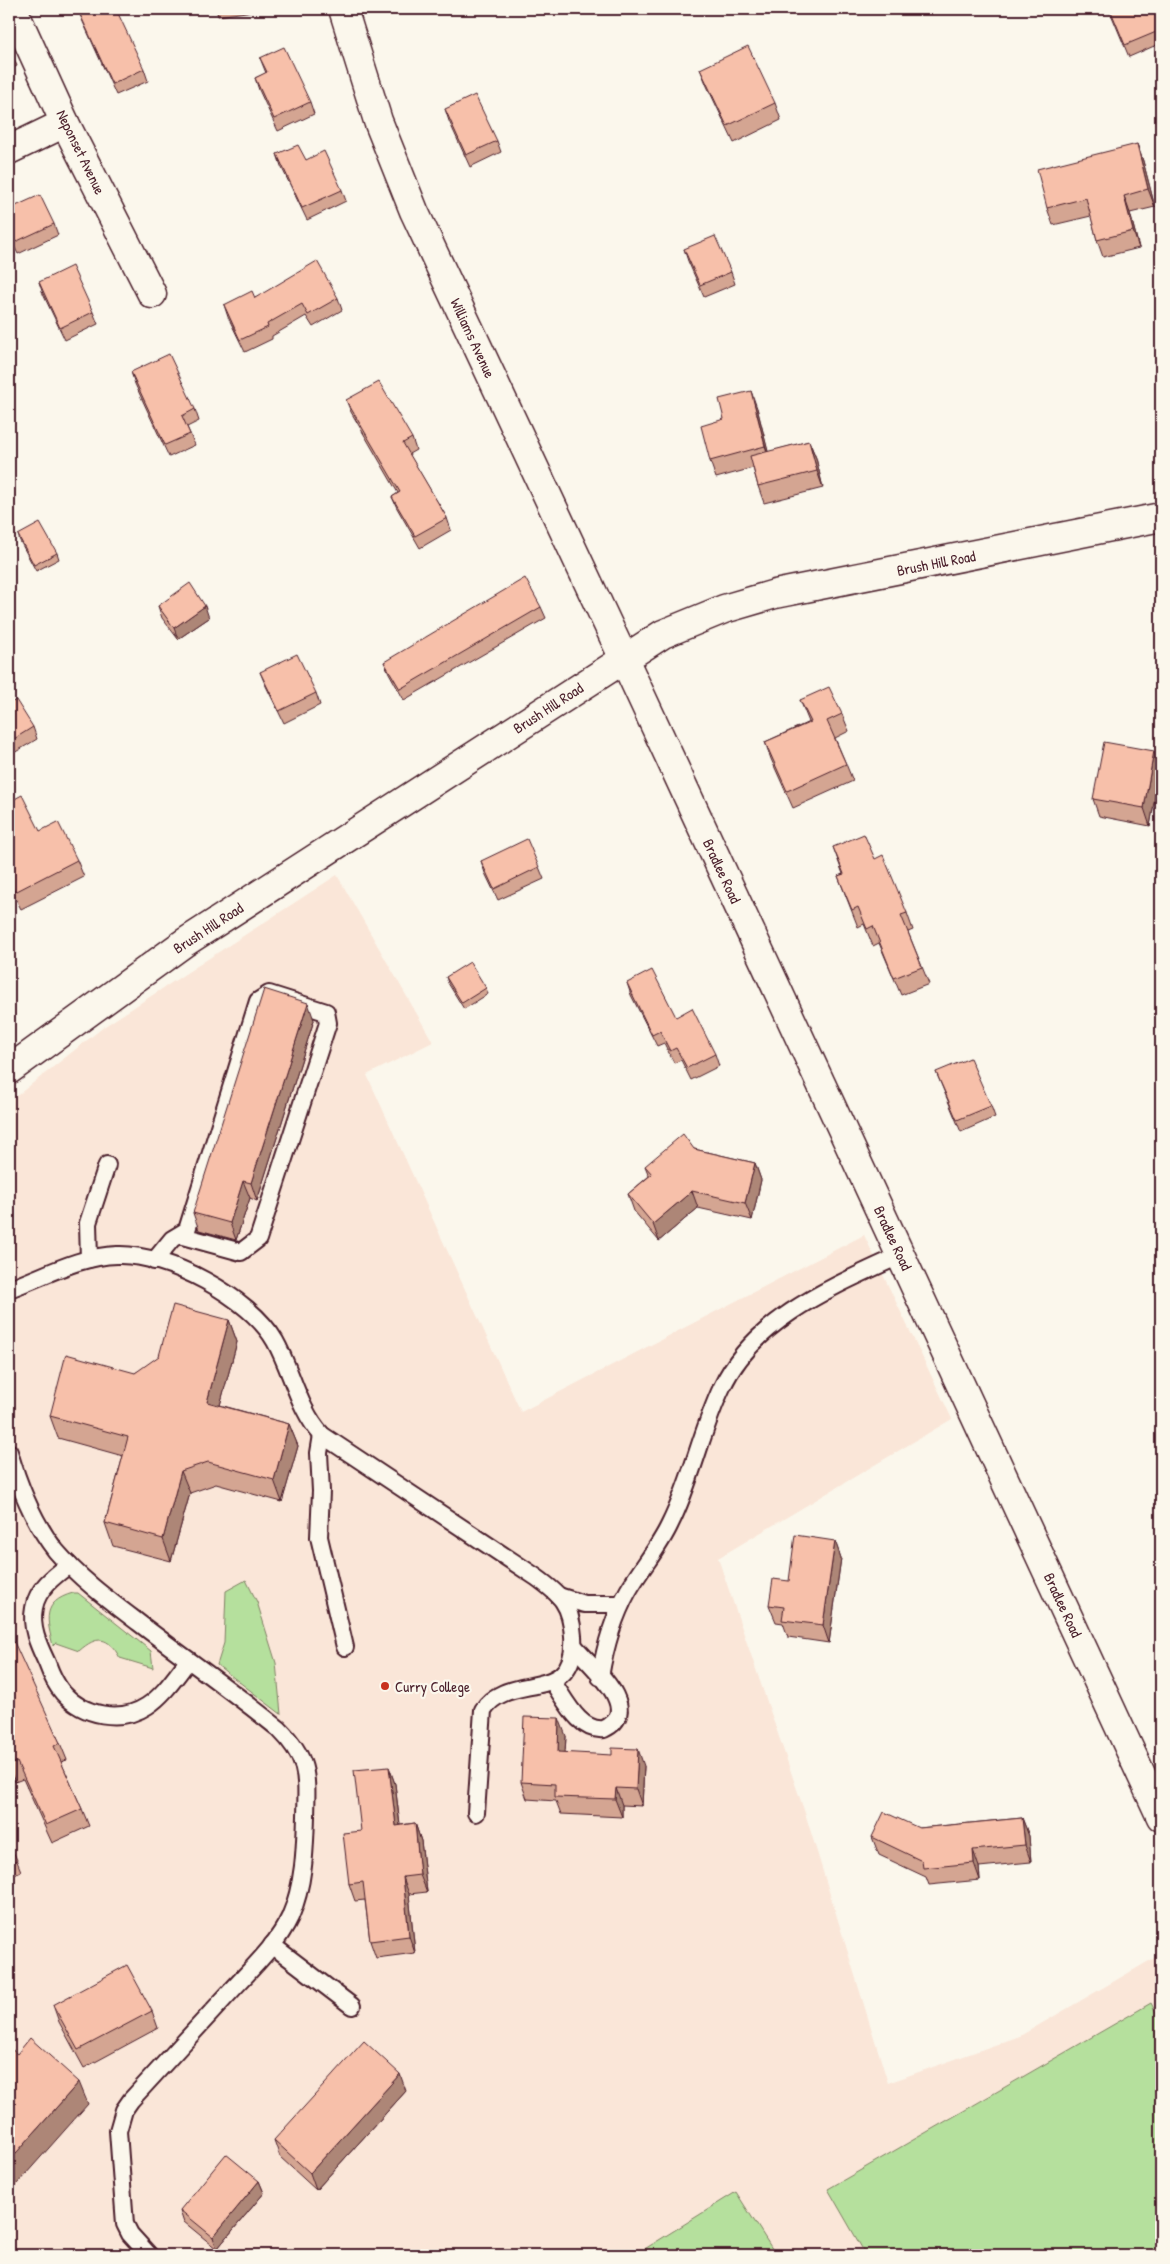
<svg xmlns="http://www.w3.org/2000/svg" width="1170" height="2264" viewBox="0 0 1170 2264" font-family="'Patrick Hand',sans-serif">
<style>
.built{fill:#fae6d8}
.green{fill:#b5e09d;stroke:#808064}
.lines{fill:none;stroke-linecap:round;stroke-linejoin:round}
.lane-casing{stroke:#4a1f2b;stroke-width:20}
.street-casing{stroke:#4a1f2b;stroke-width:31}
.secondary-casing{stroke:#4a1f2b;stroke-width:31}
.lane{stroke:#fbf7ec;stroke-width:16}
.street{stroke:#fbf7ec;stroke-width:28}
.secondary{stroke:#fbf7ec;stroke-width:28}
.wall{fill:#d4a592;stroke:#4a1f2b}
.shaded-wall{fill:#ad8677;stroke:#4a1f2b}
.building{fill:#f7c0aa;stroke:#4a1f2b}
.poi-dot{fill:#c8321e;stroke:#fbf7ec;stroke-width:2}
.labels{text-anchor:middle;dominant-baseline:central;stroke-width:4.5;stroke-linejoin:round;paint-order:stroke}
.street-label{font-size:15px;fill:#4a1f2b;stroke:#fbf7ec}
.poi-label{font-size:15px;fill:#4a1f2b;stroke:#fbf7ec;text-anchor:start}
</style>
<rect width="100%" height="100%" fill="#fbf7ec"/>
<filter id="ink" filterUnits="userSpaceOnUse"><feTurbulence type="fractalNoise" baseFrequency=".02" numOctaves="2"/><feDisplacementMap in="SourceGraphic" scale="10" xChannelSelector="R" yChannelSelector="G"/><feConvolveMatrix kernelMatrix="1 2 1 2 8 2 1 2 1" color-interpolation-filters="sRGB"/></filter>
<g filter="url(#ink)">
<!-- built -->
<path class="built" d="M 337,875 L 433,1042 L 367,1075 L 521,1412 L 864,1235 L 952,1419 L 718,1558 L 805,1813 L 888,2083 L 1020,2036 L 1161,1954 L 1161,2255 L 9,2255 L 9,1102 L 105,1026 Z"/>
<!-- green -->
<g class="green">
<path d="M 246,1580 L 257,1602 L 276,1663 L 281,1714 L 217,1665 L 224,1643 L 226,1591 Z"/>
<path d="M 73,1593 L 78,1593 L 151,1651 L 153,1668 L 120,1658 C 108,1636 97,1635 79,1651 L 56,1643 L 53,1646 C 47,1620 41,1602 73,1593 Z"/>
<path d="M 1151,2003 L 1161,2022 L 1161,2255 L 866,2255 L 828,2189 Z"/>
<path d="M 736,2192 L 776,2255 L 635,2255 Z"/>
</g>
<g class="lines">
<defs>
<g id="lane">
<path d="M 89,1259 L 88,1223 L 107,1165"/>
<path d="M 154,1261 L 172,1239 L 187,1230 L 258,1001 L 269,994 L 326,1012 L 328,1023 L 258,1239 L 241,1252 L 179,1235"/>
<path d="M 9,1289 C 43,1277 79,1256 117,1255 C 167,1253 250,1297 275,1341 C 292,1371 298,1409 322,1435 L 536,1577 C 561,1595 571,1604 573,1636 C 578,1706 508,1670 483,1710 L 476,1813"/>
<path d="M 322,1435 L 319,1453 L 321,1491 L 319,1537 L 345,1647"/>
<path d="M 9,1452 C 19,1486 33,1522 56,1551 C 80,1579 110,1601 139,1623 C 186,1659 234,1692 279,1729 C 309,1759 307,1776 306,1816 C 305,1849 304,1885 290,1917 C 277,1945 252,1968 231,1991 C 198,2027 164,2064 131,2100 L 124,2110 L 118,2131 L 125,2224 L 130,2234 L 149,2255"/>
<path d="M 69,1565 C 54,1576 37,1589 34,1608 C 30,1628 39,1646 47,1663 C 51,1674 56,1685 63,1693 C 83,1716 121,1723 147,1706 C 164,1695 176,1676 188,1661"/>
<path d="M 559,1596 L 584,1604 L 621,1604"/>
<path d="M 600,1677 C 605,1647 613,1618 628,1591 C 641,1568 659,1548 670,1524 C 692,1480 701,1431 722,1387 C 755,1317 837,1285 901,1255"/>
<path d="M 552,1681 C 565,1699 579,1732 604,1729 C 645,1710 590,1665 574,1646"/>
<path d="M 272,1945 L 352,2006"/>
</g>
<g id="street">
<path d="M 13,9 L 65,123 L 152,294"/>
<path d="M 343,9 L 378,121 L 414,211 L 624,659"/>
<path d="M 9,150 L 65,123"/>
</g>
<g id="secondary">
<path d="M 624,659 L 1161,1817"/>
<path d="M 9,1070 L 184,943 L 663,634 L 724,609 L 775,594 L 1161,517"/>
</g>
</defs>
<!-- lane casing -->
<use href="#lane" class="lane-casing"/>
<!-- street casing -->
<use href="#street" class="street-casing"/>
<!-- secondary casing -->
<use href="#secondary" class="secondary-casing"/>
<!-- lane -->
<use href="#lane" class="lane"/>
<!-- street -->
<use href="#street" class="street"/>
<!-- secondary -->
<use href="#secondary" class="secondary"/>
</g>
<!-- wall -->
<g class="wall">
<path d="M 216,9 L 267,9 L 218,16 Z"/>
<path d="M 1109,9 L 1161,29 L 1161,43 L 1129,57 Z"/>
<path d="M 78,10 L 144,69 L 148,81 L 116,95 L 83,22 Z"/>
<path d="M 9,47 L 17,66 L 9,70 Z"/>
<path d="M 260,58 L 310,102 L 314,114 L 278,131 L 259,90 L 255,78 L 266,73 Z"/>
<path d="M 700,69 L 775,103 L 781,120 L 734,143 L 707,86 Z"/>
<path d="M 445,109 L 497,141 L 501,152 L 470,167 L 449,121 Z"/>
<path d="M 1137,144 L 1143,161 L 1155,207 L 1130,213 L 1139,248 L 1103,257 L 1097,240 L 1091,216 L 1053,225 L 1047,208 Z"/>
<path d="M 277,154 L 306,160 L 342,190 L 346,201 L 307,220 L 281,166 Z"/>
<path d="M 9,209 L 54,224 L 58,235 L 18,254 L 9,236 Z"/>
<path d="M 684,249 L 731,272 L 735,284 L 704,297 L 688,261 Z"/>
<path d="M 39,282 L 93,312 L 98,324 L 65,340 L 43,294 Z"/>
<path d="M 255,298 L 338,298 L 342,310 L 313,327 L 306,316 L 272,336 L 272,339 L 245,352 L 228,317 L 224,305 Z"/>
<path d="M 131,372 L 195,409 L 199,421 L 187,427 L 195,445 L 169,457 L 135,384 Z"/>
<path d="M 346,400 L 412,438 L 416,450 L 409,454 L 447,518 L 451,530 L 420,548 L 397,508 L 392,497 L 398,493 L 351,412 Z"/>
<path d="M 757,408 L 768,452 L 809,441 L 816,458 L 823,488 L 764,503 L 758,486 L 753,468 L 716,478 L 710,461 L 724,419 Z"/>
<path d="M 18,535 L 57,553 L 59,559 L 36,571 L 20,541 Z"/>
<path d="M 158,606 L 209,618 L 178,639 L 162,618 Z"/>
<path d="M 541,607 L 546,618 L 404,700 L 389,673 L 384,662 Z"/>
<path d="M 260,672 L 316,693 L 320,705 L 284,723 L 265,684 Z"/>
<path d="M 800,700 L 842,714 L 849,731 L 835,738 L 846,764 L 853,781 L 793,808 L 771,759 L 765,742 L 809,722 Z"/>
<path d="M 9,704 L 33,727 L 37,739 L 9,756 Z"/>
<path d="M 1154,751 L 1160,768 L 1150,826 L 1099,816 L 1093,799 Z"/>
<path d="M 9,802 L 40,831 L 77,860 L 84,877 L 21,909 L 9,886 Z"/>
<path d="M 833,847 L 875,859 L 907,913 L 913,930 L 908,932 L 929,984 L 901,995 L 879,943 L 873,946 L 864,924 L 858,927 L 838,876 L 843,874 Z"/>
<path d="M 481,861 L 539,867 L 544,879 L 498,900 L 485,873 Z"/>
<path d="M 446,977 L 486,988 L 488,994 L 464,1009 L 448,983 Z"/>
<path d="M 627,983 L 676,1017 L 715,1054 L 719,1066 L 691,1080 L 681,1060 L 674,1063 L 664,1043 L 657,1046 L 631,995 Z"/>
<path d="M 314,1020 L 257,1201 L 250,1198 L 236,1240 L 199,1230 L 193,1213 Z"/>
<path d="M 936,1072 L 991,1106 L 995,1117 L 961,1132 Z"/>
<path d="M 694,1149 L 755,1163 L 761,1180 L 752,1220 L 698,1208 L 659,1241 L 634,1211 L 628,1194 L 649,1176 L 645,1166 Z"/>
<path d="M 229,1320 L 237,1342 L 220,1405 L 289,1424 L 298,1446 L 282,1502 L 216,1484 L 190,1493 L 171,1561 L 113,1546 L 105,1523 L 123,1456 L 58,1438 L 50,1416 L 135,1373 Z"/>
<path d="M 835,1541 L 841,1558 L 829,1643 L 788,1637 L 783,1623 L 776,1622 L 769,1605 L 789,1581 Z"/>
<path d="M 9,1644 L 60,1743 L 67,1760 L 61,1762 L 82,1809 L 89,1826 L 52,1843 L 23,1779 L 15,1782 L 9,1768 Z"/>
<path d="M 566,1736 L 565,1753 L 644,1766 L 642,1806 L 622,1805 L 622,1817 L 561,1814 L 556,1801 L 527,1799 L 521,1782 Z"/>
<path d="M 389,1767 L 395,1784 L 400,1825 L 415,1823 L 421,1841 L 427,1892 L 409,1894 L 415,1953 L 376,1958 L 370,1941 L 365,1900 L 355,1901 L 349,1884 L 361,1831 Z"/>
<path d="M 1022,1818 L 1029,1836 L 1031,1862 L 979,1867 L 980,1880 L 929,1885 L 926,1877 L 879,1855 L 872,1837 L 919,1828 Z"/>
<path d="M 9,1842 L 21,1871 L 9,1877 Z"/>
<path d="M 53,2005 L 152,2011 L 158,2028 L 84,2068 L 59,2022 Z"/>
<path d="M 406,2091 L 316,2190 L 280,2157 L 274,2140 Z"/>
<path d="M 259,2181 L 264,2193 L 217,2249 L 184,2222 L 180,2210 Z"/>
</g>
<!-- shaded-wall -->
<g class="shaded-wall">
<path d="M 1137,144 L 1143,161 L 1155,207 L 1148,189 Z"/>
<path d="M 1124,196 L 1130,213 L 1139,248 L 1133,231 Z"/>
<path d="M 751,391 L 757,408 L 771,463 L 765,446 Z"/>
<path d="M 809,441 L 816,458 L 823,488 L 817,471 Z"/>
<path d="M 205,606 L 209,618 L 178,639 L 174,628 Z"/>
<path d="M 1154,751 L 1160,768 L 1150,826 L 1144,808 Z"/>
<path d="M 308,1003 L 314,1020 L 257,1201 L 251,1183 Z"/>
<path d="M 755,1163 L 761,1180 L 752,1220 L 745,1203 Z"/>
<path d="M 243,1181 L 250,1198 L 236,1240 L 230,1223 Z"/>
<path d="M 692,1191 L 698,1208 L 659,1241 L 653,1224 Z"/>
<path d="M 229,1320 L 237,1342 L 215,1424 L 207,1402 Z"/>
<path d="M 289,1424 L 298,1446 L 282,1502 L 274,1480 Z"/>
<path d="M 181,1471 L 190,1493 L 171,1561 L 163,1539 Z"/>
<path d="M 835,1541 L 841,1558 L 829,1643 L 823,1625 Z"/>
<path d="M 559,1718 L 566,1736 L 564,1770 L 558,1752 Z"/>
<path d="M 638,1749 L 644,1766 L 642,1806 L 636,1789 Z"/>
<path d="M 389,1767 L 395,1784 L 402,1843 L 396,1826 Z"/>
<path d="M 616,1788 L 622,1805 L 622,1817 L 615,1799 Z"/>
<path d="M 1022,1818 L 1029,1836 L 1031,1862 L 1025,1845 Z"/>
<path d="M 415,1823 L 421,1841 L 427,1892 L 420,1875 Z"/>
<path d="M 973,1850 L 979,1867 L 980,1880 L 974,1863 Z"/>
<path d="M 403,1877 L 409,1894 L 415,1953 L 409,1936 Z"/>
<path d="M 400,2074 L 406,2091 L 316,2190 L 310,2173 Z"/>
<path d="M 79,2082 L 88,2104 L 9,2193 L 9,2161 Z"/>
<path d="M 259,2181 L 264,2193 L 217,2249 L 213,2237 Z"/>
</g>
<!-- building -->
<g class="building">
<path d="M 81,9 L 116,9 L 144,69 L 112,84 L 78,10 Z"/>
<path d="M 1110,9 L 1153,9 L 1161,30 L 1125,45 Z"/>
<path d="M 748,46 L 775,103 L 727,126 L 700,69 Z"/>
<path d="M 9,47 L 12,54 L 9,56 Z"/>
<path d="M 284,47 L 310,102 L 274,119 L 255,78 L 267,72 L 260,58 Z"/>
<path d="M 475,95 L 497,141 L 466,155 L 445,109 Z"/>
<path d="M 1137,144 L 1148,189 L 1124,196 L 1133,231 L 1097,240 L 1086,198 L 1047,208 L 1037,169 Z"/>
<path d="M 298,145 L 306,160 L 324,151 L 342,190 L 302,208 L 277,154 Z"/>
<path d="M 40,195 L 54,224 L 13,243 L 9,233 L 9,209 Z"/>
<path d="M 715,236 L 731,272 L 700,285 L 684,249 Z"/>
<path d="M 317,261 L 338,298 L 308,315 L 302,304 L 267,324 L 268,327 L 240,340 L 224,305 L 252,291 L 255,298 Z"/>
<path d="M 72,266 L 93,312 L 60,328 L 39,282 Z"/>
<path d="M 169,354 L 195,409 L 182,416 L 190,434 L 165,445 L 131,372 Z"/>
<path d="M 379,382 L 412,438 L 403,443 L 447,518 L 415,536 L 392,497 L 400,492 L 346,400 Z"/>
<path d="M 751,391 L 765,446 L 710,461 L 701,426 L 724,419 L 719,399 Z"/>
<path d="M 809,441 L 817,471 L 758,486 L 750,456 Z"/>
<path d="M 40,523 L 57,553 L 34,565 L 18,535 Z"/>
<path d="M 525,578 L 541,607 L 400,689 L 384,662 Z"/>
<path d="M 190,583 L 205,606 L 174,628 L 158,606 Z"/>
<path d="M 297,654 L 316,693 L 279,711 L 260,672 Z"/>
<path d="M 829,687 L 842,714 L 827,721 L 846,764 L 787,791 L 765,742 L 811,722 L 800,700 Z"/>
<path d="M 16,700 L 33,727 L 9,742 L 9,704 Z"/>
<path d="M 1104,742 L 1154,751 L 1144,808 L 1093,799 Z"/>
<path d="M 22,795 L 40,831 L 58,822 L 77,860 L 15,892 L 9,881 L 9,847 L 11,846 L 9,842 L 9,802 Z"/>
<path d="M 864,834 L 875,859 L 883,855 L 907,913 L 901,915 L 922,967 L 894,978 L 873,926 L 867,929 L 858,907 L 852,910 L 838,876 L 844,874 L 833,847 Z"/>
<path d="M 527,839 L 539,867 L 494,889 L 481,861 Z"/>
<path d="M 470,962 L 486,988 L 462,1003 L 446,977 Z"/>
<path d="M 652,970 L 676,1017 L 692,1008 L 715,1054 L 687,1068 L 676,1048 L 670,1051 L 660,1031 L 652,1035 L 627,983 Z"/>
<path d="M 264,989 L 308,1003 L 251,1183 L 243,1181 L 230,1223 L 193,1213 Z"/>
<path d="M 970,1058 L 991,1106 L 957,1120 L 936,1072 Z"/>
<path d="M 683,1134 L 694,1149 L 755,1163 L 745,1203 L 692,1191 L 653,1224 L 628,1194 L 652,1174 L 645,1166 Z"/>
<path d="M 173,1305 L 229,1320 L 207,1402 L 289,1424 L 274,1480 L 208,1462 L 181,1471 L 163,1539 L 105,1523 L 128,1437 L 50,1416 L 66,1354 L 135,1373 L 159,1356 Z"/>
<path d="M 795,1535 L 835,1541 L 823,1625 L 782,1620 L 784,1607 L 769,1605 L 773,1579 L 789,1581 Z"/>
<path d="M 14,1642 L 60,1743 L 54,1746 L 82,1809 L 46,1825 L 17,1762 L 9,1765 L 9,1644 Z"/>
<path d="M 524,1717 L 559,1718 L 558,1752 L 612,1755 L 612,1748 L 638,1749 L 636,1789 L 616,1788 L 615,1799 L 555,1797 L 555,1784 L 521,1782 Z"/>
<path d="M 389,1767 L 396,1826 L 415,1823 L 420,1875 L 403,1877 L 409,1936 L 370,1941 L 363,1882 L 349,1884 L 343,1833 L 361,1831 L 354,1770 Z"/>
<path d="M 884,1812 L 919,1828 L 1022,1818 L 1025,1845 L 973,1850 L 974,1863 L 923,1868 L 922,1861 L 872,1837 Z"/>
<path d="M 9,1842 L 17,1860 L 9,1863 Z"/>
<path d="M 127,1965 L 152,2011 L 78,2050 L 53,2005 Z"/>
<path d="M 30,2038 L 79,2082 L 9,2161 L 9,2047 L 17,2054 Z"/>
<path d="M 364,2041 L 400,2074 L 310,2173 L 274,2140 Z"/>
<path d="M 226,2154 L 259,2181 L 213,2237 L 180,2210 Z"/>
<path d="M 120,2248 L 128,2255 L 113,2255 Z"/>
</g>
</g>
<!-- markers -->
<circle class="poi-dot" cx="385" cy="1686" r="5"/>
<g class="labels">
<!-- street labels -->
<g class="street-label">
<text transform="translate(81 152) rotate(64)">Neponset Avenue</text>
<text transform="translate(473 338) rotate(65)">Williams Avenue</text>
<text transform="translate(936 563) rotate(-11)">Brush Hill Road</text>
<text transform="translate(548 708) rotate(-33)">Brush Hill Road</text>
<text transform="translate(722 871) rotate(65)">Bradlee Road</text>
<text transform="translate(208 928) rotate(-33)">Brush Hill Road</text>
<text transform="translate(893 1238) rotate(65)">Bradlee Road</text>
<text transform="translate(1063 1605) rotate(65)">Bradlee Road</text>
</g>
<!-- poi labels -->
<g class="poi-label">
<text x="395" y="1686">Curry College</text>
</g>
</g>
<!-- margin -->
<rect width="1170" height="2264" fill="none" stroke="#fbf7ec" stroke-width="30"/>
<rect x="15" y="15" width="1140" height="2234" fill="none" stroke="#4a1f2b" stroke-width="2" filter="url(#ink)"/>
</svg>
